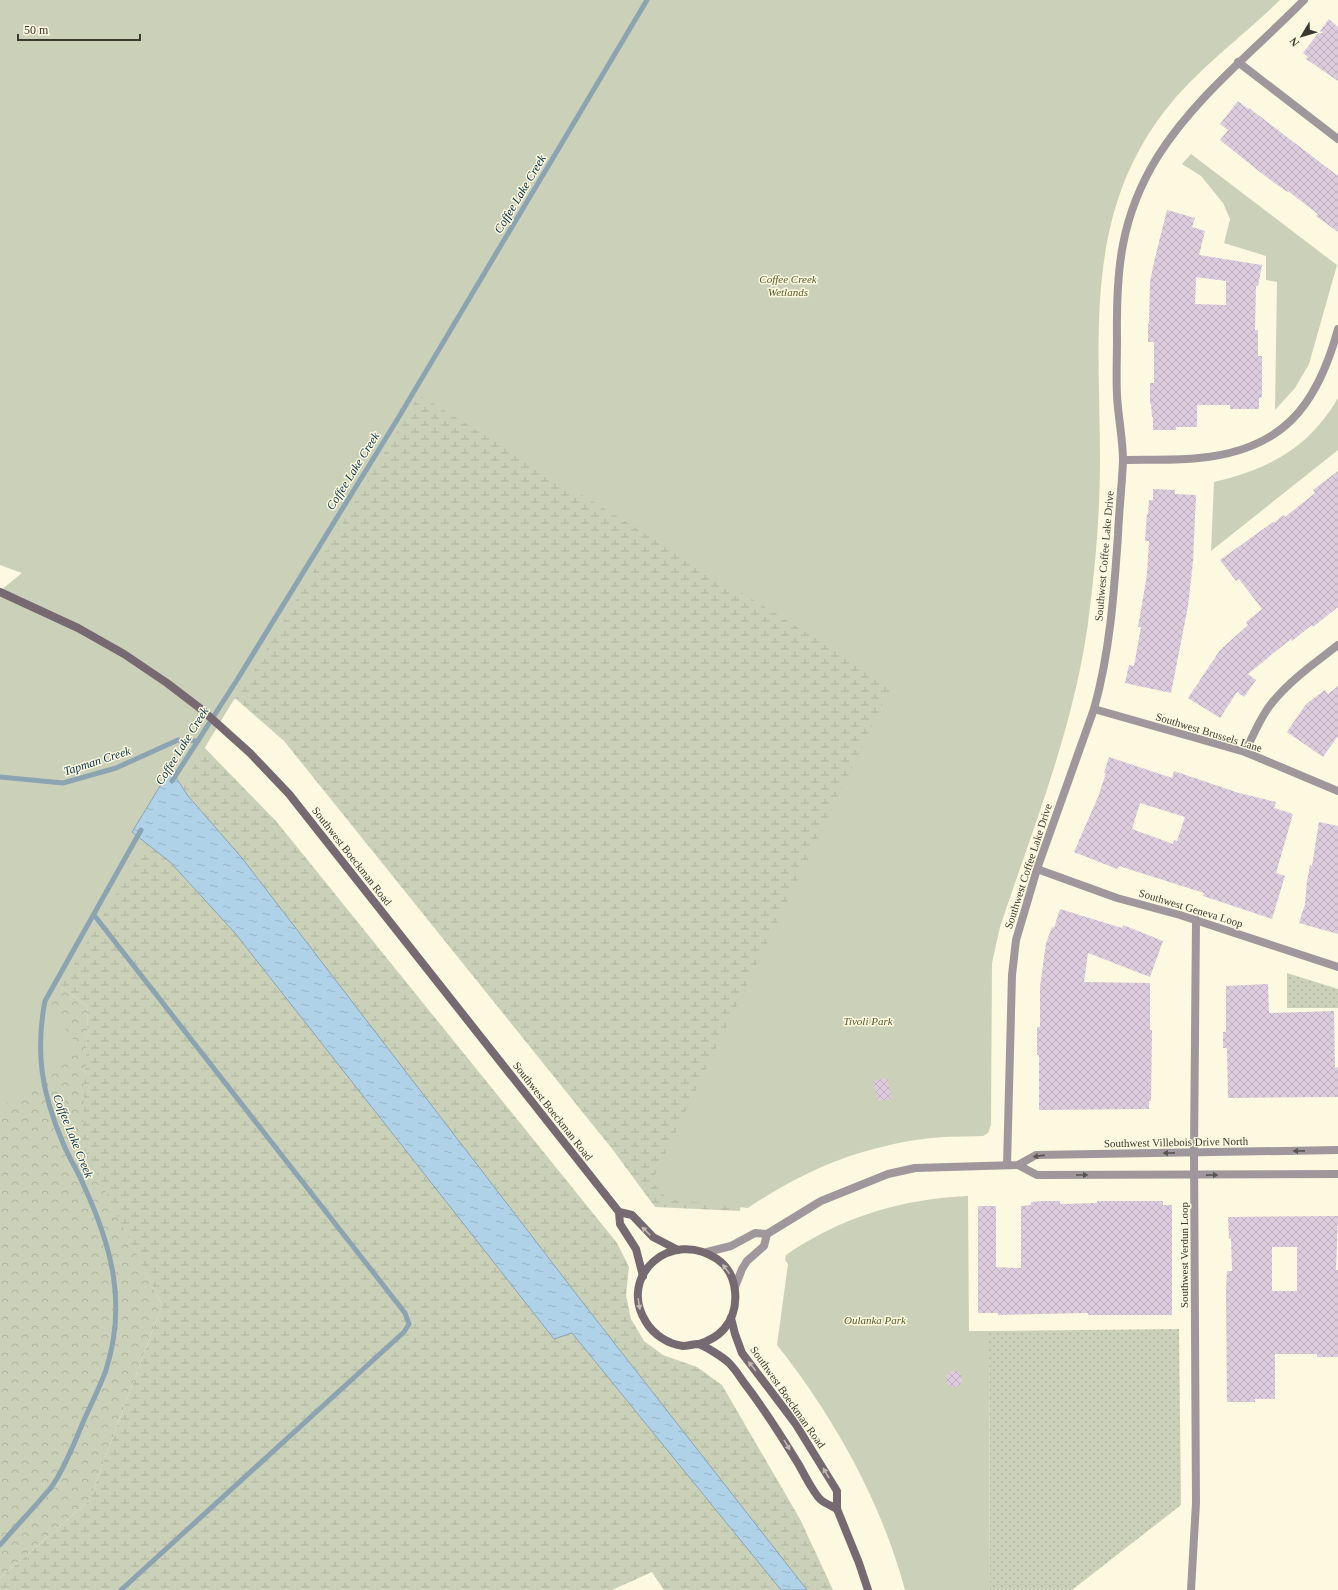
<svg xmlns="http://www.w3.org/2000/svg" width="1338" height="1590" viewBox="0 0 1338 1590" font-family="Georgia,serif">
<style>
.grass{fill:url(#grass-dots)}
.forest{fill:url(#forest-crowns)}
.wetland{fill:url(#wetland-marsh)}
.park{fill:#cbd1b8}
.water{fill:url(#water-ripples);stroke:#8ca4b1}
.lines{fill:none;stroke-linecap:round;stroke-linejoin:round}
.stream{stroke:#8ca4b1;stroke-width:5}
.building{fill:url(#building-cross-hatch);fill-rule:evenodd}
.minor{stroke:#a0979d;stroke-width:8}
.tertiary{stroke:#a0979d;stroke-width:8}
.secondary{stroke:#776972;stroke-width:8}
.oneway{fill:#595550}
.oneway2{fill:#c1b8ae}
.labels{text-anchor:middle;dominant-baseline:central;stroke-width:3;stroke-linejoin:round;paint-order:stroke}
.park-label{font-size:11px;font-style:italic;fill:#535c25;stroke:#fdf8e0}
.street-label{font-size:11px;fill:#3b392f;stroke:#fdf8e0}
.water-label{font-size:12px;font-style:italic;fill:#033149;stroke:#fdf8e0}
</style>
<defs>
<pattern id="grass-dots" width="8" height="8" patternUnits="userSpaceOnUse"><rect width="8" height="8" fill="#cbd1b8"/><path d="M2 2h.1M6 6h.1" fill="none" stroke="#afb49e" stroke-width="1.8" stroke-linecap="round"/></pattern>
<pattern id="forest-crowns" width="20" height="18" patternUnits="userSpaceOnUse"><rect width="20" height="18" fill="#cbd1b8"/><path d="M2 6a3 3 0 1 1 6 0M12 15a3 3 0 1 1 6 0" fill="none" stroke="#afb49e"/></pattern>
<pattern id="wetland-marsh" width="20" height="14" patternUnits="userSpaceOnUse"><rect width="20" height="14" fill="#cbd1b8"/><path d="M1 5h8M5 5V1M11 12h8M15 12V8" fill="none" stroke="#afb49e"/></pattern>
<pattern id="water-ripples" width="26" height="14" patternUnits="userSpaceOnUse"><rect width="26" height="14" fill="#afd2e9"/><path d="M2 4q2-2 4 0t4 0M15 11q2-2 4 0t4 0" fill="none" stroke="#97b5c8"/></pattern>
<pattern id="building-cross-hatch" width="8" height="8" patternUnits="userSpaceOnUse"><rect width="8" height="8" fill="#ddcbde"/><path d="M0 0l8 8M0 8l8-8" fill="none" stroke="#bfafbf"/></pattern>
</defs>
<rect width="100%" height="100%" fill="#fdf8e0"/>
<!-- grass -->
<g class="grass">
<path d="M 1287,973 L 1338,989 L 1338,1008 L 1287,1008 Z"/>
<path d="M 1179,1329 L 1181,1505 L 1072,1590 L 990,1590 L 989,1331 Z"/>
</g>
<!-- forest -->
<path class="forest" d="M 0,943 L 88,1007 L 83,1145 L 162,1305 L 89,1501 L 0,1578 Z"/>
<!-- wetland -->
<g class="wetland">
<path d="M 0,0 L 1188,0 L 741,1203 L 740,1211 L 655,1207 L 613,1150 L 284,741 L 151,625 Z"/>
<path d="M 198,741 L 276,821 L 617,1243 L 629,1267 L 626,1295 L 631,1319 L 644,1341 L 663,1355 L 697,1367 L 722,1385 L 800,1519 L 833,1590 L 664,1590 L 652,1572 L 612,1590 L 0,1590 L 0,1578 L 89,1501 L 162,1305 L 82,1145 L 88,1007 L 0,943 Z"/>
</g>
<!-- park -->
<g class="park">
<path d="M 0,0 L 1280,0 C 1239,40 1191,73 1158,120 C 1084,224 1100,341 1100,461 C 1100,510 1096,559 1090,607 C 1078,717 1035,822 1000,927 L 992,963 L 991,1125 L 988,1133 L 983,1136 C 966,1137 948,1136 931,1138 C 862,1146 806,1169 748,1208 L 667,1199 L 652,1181 L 892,685 L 419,395 L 241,692 L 233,701 L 48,1007 L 80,1047 L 0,1109 L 0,591 L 22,573 L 0,565 Z"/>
<path d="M 1191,154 L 1337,265 L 1309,364 L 1295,388 L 1275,410 L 1277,282 L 1266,280 L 1266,256 L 1224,243 L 1230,219 L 1223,203 L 1201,176 L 1182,164 Z"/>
<path d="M 1338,398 L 1338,450 L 1211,551 L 1214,482 C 1269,469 1309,448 1338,398 Z"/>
<path d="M 968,1196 L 969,1331 L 989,1331 L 990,1590 L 905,1590 C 881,1501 834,1417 777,1345 L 788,1264 L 785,1260 L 786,1255 C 841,1217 901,1199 968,1196 Z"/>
</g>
<!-- water -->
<path class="water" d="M 168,773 L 175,776 L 188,796 L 242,858 L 587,1308 L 807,1590 L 781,1590 L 572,1333 L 554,1339 L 235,933 L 170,862 L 132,832 Z"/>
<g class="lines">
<!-- stream -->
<g class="stream">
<path d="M 0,777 L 63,783 L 116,768 L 178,740 L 198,741"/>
<path d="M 172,781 L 237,680 L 397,420 L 647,0"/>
<path d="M 94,915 L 405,1313 L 409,1324 L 404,1332 L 121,1590"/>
<path d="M 0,1545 C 17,1525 36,1506 52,1486 C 64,1470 76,1439 84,1420 C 91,1404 100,1387 106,1370 C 127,1304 112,1247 84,1186 C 78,1171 69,1158 63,1143 C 42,1094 35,1053 45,1001 L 141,830"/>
</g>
</g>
<!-- building -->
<g class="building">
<path d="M 1329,19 L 1338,27 L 1338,81 L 1306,59 L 1308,57 L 1303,53 Z"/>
<path d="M 1238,101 L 1248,109 L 1249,108 L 1338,176 L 1338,232 L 1316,216 L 1318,214 L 1288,191 L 1287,192 L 1260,172 L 1220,140 L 1228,130 L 1220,124 Z"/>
<path d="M 1167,210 L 1195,218 L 1192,227 L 1205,231 L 1199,255 L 1262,265 L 1258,286 L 1256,286 L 1255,330 L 1258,330 L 1258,356 L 1262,356 L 1262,397 L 1259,398 L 1259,409 L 1230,409 L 1230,405 L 1197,405 L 1197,427 L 1176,427 L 1176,430 L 1153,430 L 1153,417 L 1152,417 L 1151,404 L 1150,404 L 1150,383 L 1154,383 L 1154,342 L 1148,342 L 1148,324 L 1149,324 L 1150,282 L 1155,258 ZM 1196,277 L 1226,281 L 1226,305 L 1195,304 Z"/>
<path d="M 1338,471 L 1338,607 L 1313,627 L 1312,625 L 1292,641 L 1291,639 L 1248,674 L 1256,680 L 1244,697 L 1237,692 L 1220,718 L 1188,698 L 1220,650 L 1248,625 L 1246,622 L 1262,609 L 1239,579 L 1236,581 L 1220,560 L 1273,522 L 1274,523 L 1283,515 L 1285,517 L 1315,493 L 1313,490 Z"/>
<path d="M 1153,489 L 1175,490 L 1175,494 L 1196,495 L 1193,562 L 1188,606 L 1171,693 L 1125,683 L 1129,665 L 1134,666 L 1141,627 L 1138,627 L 1147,575 L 1149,541 L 1145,541 L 1147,514 L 1148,514 L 1149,500 L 1153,500 Z"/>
<path d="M 1338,686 L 1338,736 L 1323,757 L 1287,732 L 1306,704 L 1325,690 L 1328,694 Z"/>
<path d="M 1109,757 L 1172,778 L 1174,771 L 1239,793 L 1276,802 L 1274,808 L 1293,814 L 1276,873 L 1285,876 L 1272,919 L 1203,896 L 1204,893 L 1119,866 L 1117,869 L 1074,852 L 1098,797 L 1106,773 L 1104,773 ZM 1140,803 L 1185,817 L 1177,841 L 1174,840 L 1173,844 L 1132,829 Z"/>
<path d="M 1319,822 L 1338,826 L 1338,934 L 1299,923 L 1305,904 L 1307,881 L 1310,865 L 1312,866 Z"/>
<path d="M 1060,909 L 1122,928 L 1123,925 L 1163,941 L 1150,977 L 1088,953 L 1084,982 L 1150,983 L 1150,1030 L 1152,1030 L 1151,1101 L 1149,1101 L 1149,1109 L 1039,1110 L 1039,1055 L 1037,1055 L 1037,1027 L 1040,1027 L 1040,987 L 1046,943 L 1052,927 L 1054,928 Z"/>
<path d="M 1268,984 L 1269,1013 L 1334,1011 L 1335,1068 L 1338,1067 L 1338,1097 L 1228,1098 L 1227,1048 L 1223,1048 L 1223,1032 L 1226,1032 L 1226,986 Z"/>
<path d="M 887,1078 L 892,1099 L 878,1101 L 873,1081 Z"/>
<path d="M 1043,1201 L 1060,1201 L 1060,1204 L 1097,1203 L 1097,1201 L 1163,1201 L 1163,1205 L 1172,1205 L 1172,1315 L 1088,1315 L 1088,1313 L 998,1315 L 998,1313 L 978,1313 L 978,1206 L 996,1206 L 996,1267 L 1021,1268 L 1021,1206 L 1031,1205 L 1031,1202 Z"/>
<path d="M 1338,1216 L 1336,1270 L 1338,1270 L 1338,1357 L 1317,1357 L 1317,1354 L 1275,1354 L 1275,1399 L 1255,1399 L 1255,1402 L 1227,1402 L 1226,1291 L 1227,1271 L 1232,1271 L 1231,1238 L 1229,1239 L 1228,1217 ZM 1272,1247 L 1297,1247 L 1297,1291 L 1272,1291 Z"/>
<circle cx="954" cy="1379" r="8"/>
</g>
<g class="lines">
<!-- minor -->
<g class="minor">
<path d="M 1238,62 L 1338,139"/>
<path d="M 1123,460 C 1148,459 1174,461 1199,458 C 1283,450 1317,406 1338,329"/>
<path d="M 1094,709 L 1245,752 L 1338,791"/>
<path d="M 1245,752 C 1253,736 1260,718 1271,704 C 1290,680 1315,663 1338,645"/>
<path d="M 1037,869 L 1117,898 L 1180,915 L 1338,967"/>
<path d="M 1007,1165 L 1012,975 L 1016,940 L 1037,869 L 1094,709 C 1110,652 1114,593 1118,535 C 1119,510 1122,485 1123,461 C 1123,439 1118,417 1117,395 C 1116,377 1117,358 1117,340 C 1116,271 1120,217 1158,156 C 1197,95 1254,51 1304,0"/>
<path d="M 1191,1590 L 1196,1503 L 1194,1153 L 1196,920"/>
</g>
<!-- tertiary -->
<g class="tertiary">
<path d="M 1018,1165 L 1037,1175 L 1338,1174"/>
<path d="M 707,1252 L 731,1246 L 755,1233 L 767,1234 L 821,1201 L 888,1174 L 915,1168 L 1018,1165 L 1036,1155 L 1338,1150"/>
<path d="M 735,1287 L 742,1269 L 747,1261 L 764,1246 L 767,1234"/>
</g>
<!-- secondary -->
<g class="secondary">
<path d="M 0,592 L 78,628 L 124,654 L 167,683 L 201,709 L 250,753 L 289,794 L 619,1212 L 620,1224 L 636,1249 L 643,1276"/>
<path d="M 619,1212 L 632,1215 L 653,1237 L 676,1249"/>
<path d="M 731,1318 L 735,1334 L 742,1353 L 795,1423 L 837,1491 L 837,1509 L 859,1563 L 868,1590"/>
<path d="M 699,1344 C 709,1341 717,1337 724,1329 C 741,1309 739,1274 717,1259 C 671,1228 617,1276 646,1322 C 654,1335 668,1344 683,1346 C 688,1346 693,1344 698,1344 C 704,1345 724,1358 729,1363 C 735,1369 740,1377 745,1384 C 765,1410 782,1437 799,1465 C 804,1474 814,1494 821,1500 C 826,1504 832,1506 837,1509"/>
</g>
</g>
<!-- one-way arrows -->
<defs><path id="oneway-solid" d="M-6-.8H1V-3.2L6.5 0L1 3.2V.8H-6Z"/></defs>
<g class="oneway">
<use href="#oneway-solid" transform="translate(1299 1151) rotate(179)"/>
<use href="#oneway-solid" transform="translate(1169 1153) rotate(179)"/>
<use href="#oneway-solid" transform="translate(1039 1156) rotate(172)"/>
<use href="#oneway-solid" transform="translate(1082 1175)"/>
<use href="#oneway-solid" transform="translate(1212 1175) rotate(-1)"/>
</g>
<g class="oneway2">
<use href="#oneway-solid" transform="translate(646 1231) rotate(-135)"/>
<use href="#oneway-solid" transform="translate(726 1269) rotate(-126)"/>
<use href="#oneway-solid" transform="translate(639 1304) rotate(81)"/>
<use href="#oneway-solid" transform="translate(752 1366) rotate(-128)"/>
<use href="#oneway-solid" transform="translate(787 1445) rotate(60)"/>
<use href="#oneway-solid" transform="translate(826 1473) rotate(-120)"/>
</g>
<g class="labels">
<!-- park labels -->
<g class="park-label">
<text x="788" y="279">Coffee Creek<tspan x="788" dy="13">Wetlands</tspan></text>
<text x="868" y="1021">Tivoli Park</text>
<text x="875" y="1320">Oulanka Park</text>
</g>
<!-- street labels -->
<g class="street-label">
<text transform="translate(1104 556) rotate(-85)">Southwest Coffee Lake Drive</text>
<text transform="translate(1209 732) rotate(17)">Southwest Brussels Lane</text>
<text transform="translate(352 856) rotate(52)">Southwest Boeckman Road</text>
<text transform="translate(1028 866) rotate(-72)">Southwest Coffee Lake Drive</text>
<text transform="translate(1191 908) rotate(17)">Southwest Geneva Loop</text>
<text transform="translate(553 1111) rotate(52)">Southwest Boeckman Road</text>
<text transform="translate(1176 1142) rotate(-1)">Southwest Villebois Drive North</text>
<text transform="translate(1184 1255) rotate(-90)">Southwest Verdun Loop</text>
<text transform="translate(788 1397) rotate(55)">Southwest Boeckman Road</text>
</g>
<!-- water labels -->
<g class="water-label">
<text transform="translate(520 194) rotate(-59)">Coffee Lake Creek</text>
<text transform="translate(353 471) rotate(-58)">Coffee Lake Creek</text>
<text transform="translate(182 746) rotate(-58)">Coffee Lake Creek</text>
<text transform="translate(97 761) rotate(-18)">Tapman Creek</text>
<text transform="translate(73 1136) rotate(68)">Coffee Lake Creek</text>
</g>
</g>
<!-- north arrow -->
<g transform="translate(1302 36) rotate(232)" stroke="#fdf8e0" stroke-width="3" paint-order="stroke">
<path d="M0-3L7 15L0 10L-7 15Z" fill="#3b392f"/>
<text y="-6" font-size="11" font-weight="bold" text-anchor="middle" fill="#3b392f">N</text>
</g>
<!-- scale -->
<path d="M18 34v6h122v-6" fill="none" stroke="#3b392f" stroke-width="2"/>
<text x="24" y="34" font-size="12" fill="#3b392f" stroke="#fdf8e0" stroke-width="3" paint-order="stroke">50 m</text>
</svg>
